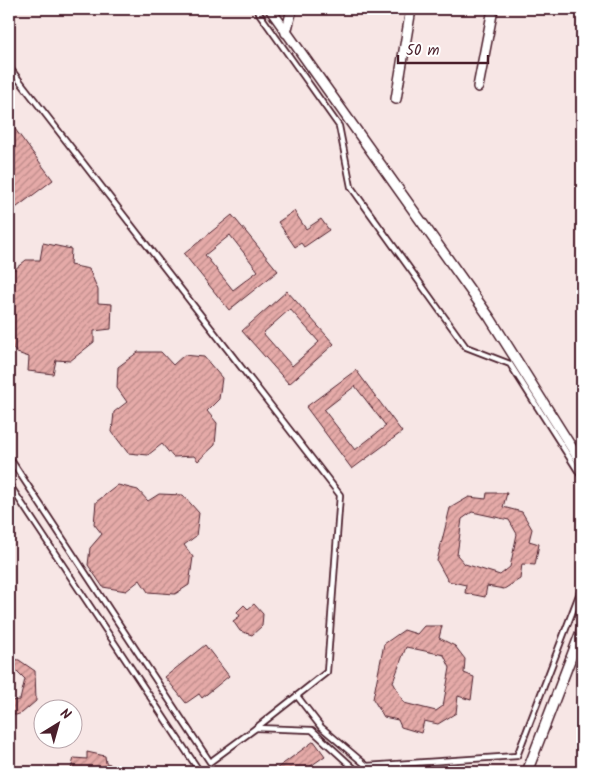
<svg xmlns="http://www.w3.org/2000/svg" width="591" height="781" viewBox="0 0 591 781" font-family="Kalam,sans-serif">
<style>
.building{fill:url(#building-hatch);stroke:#4a1f2b;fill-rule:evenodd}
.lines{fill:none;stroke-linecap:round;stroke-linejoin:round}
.lane-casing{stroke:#4a1f2b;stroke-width:8}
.street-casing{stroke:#4a1f2b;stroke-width:12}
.lane{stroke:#fff;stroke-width:4.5}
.street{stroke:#fff;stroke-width:9}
</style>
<defs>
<pattern id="building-hatch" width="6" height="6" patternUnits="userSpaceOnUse" patternTransform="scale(1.25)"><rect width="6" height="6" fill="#e5aaa8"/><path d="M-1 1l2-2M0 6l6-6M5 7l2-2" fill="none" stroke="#bc8a89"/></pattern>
</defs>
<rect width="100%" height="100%" fill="#f7e6e5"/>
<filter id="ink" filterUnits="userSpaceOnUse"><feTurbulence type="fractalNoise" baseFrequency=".02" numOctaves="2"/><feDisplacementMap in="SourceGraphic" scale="10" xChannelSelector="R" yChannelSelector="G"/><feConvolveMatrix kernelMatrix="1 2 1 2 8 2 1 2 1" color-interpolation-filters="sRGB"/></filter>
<g filter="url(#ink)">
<!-- building -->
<g class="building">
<path d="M 9,121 L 53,180 L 9,213 Z"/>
<path d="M 294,211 L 306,229 L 321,219 L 329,230 L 304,247 L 301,243 L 295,247 L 278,222 Z"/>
<path d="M 232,215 L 278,271 L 229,310 L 184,254 ZM 230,235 L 258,271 L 233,290 L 205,255 Z"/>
<path d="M 43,243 L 71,249 L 70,265 L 89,269 L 98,290 L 98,303 L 112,304 L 111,329 L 94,331 L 94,342 L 70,361 L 56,360 L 53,374 L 28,371 L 29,357 L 17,353 L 9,344 L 9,274 L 26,260 L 40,260 Z"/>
<path d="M 287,291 L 334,344 L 289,384 L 242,331 ZM 290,309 L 319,342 L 292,366 L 263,333 Z"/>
<path d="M 138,352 L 161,352 L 173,365 L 184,355 L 204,357 L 222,378 L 219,399 L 207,411 L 217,423 L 215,445 L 198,461 L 194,456 L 173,457 L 162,444 L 148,455 L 128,453 L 112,432 L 114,412 L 127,402 L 117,388 L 118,367 Z"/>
<path d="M 356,370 L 402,432 L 352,469 L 306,407 ZM 355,386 L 386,426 L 355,450 L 324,410 Z"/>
<path d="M 118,485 L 138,490 L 148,501 L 159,494 L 183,495 L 199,513 L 196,536 L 184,545 L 193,557 L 189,585 L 175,594 L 148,592 L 140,580 L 126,591 L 103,587 L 88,565 L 90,548 L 102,534 L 94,524 L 96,502 Z"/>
<path d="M 487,493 L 507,493 L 503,507 L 522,512 L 532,529 L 529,541 L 539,544 L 535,565 L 522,564 L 520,579 L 504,589 L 487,586 L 485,597 L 465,593 L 466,585 L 448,581 L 437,561 L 450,508 L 469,497 L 486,499 ZM 472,512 L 509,520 L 517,534 L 510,567 L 500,575 L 465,564 L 457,555 L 462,519 Z"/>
<path d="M 254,604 L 263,614 L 262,626 L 252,635 L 240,631 L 233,621 L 240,616 L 237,612 L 244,605 L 248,609 Z"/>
<path d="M 424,626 L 442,626 L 439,638 L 455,646 L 465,659 L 464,673 L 474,677 L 471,700 L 458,696 L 456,713 L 438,724 L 424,721 L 421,733 L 401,727 L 398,720 L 384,717 L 373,699 L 384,644 L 404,630 L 417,634 ZM 406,647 L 444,655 L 450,668 L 443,706 L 436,711 L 404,703 L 393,682 Z"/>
<path d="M 205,645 L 229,676 L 202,698 L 199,694 L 186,703 L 165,677 Z"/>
<path d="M 9,659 L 19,660 L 35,671 L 36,701 L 22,713 L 16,715 L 9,714 L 9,701 L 20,700 L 25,679 L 17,671 L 9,670 Z"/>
<path d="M 314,741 L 325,756 L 302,772 L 272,772 Z"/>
<path d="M 87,752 L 105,756 L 106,763 L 110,764 L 114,772 L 83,772 L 71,769 L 74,758 L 87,759 Z"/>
</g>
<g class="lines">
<defs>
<g id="lane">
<path d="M 256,9 L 339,126 L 351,187 L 466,347 L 510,364 L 582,477"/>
<path d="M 9,67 L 340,495 L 327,672 L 256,728 L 312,730 L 358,772"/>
<path d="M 9,457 L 210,762 L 256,728"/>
<path d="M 9,484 L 200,772"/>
<path d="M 297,696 L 321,727 L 367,766 L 517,756 L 582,587"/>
</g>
<g id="street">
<path d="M 270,9 L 490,318 L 582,464"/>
<path d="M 286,33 L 292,9"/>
<path d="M 478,87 L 493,9"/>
<path d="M 396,99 L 411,9"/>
<path d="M 527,772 L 582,629"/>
</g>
</defs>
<!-- lane casing -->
<use href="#lane" class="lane-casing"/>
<!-- street casing -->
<use href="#street" class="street-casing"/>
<!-- lane -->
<use href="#lane" class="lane"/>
<!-- street -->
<use href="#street" class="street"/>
</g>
</g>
<!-- margin -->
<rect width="591" height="781" fill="none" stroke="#fff" stroke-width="30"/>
<rect x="15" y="15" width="561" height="751" fill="none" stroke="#4a1f2b" stroke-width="2" filter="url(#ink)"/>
<!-- north arrow -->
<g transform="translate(58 724) rotate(37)"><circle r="24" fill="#ffffff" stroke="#b7a5aa"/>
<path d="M0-4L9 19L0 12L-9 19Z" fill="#4a1f2b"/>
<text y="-8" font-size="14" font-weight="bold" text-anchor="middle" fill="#4a1f2b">N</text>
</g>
<!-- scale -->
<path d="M398 55v8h90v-8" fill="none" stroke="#4a1f2b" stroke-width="2.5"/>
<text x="406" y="55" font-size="15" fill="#4a1f2b" stroke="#ffffff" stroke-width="4" paint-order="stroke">50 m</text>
</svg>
